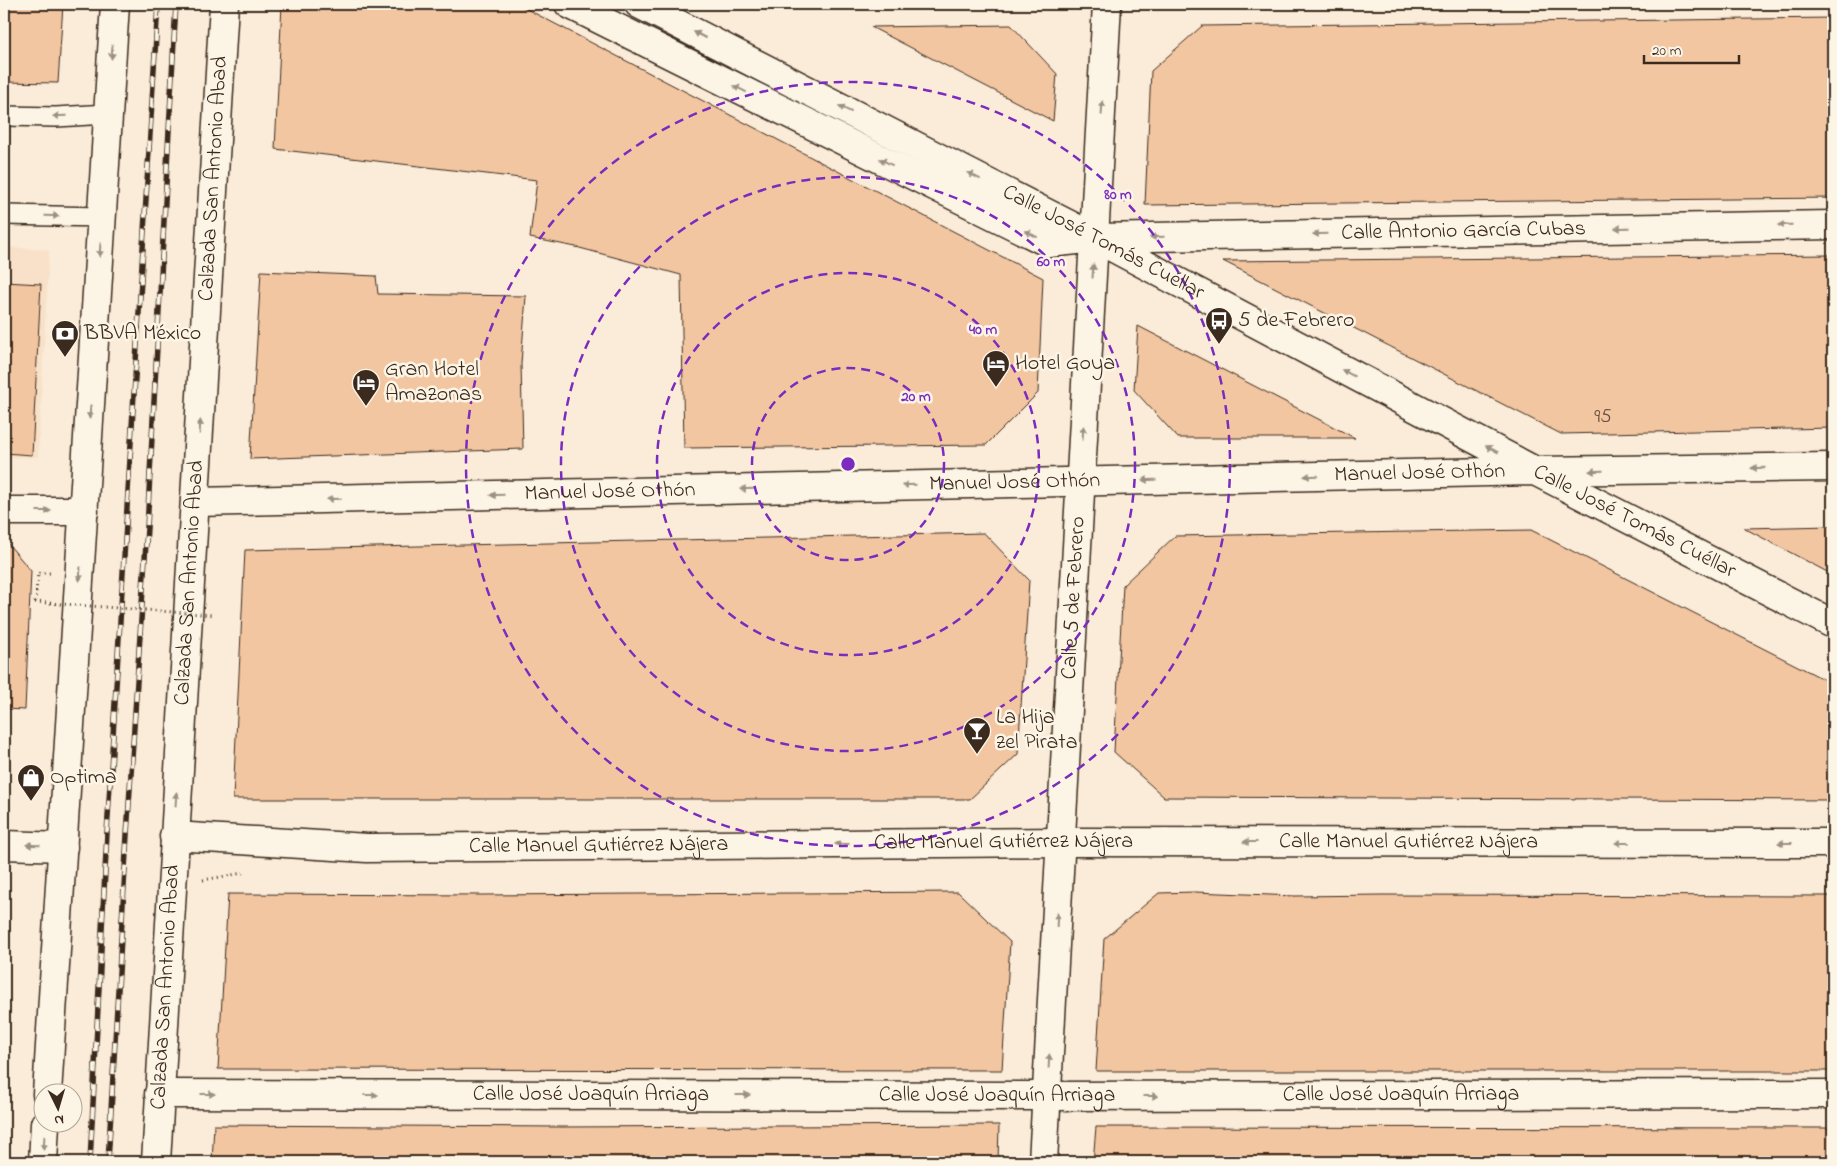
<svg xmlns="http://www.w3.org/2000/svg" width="1837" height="1166" viewBox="0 0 1837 1166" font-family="'Indie Flower',sans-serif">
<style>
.built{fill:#f8e1c8}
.building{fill:#f3c6a2;stroke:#3b2a1e}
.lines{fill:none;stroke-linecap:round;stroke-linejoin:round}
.service-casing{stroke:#3b2a1e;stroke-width:22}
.minor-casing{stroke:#3b2a1e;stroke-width:31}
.tertiary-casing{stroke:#3b2a1e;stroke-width:31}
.primary-casing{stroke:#3b2a1e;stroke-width:31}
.trunk-casing{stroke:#3b2a1e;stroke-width:31}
.path{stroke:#3b2a1e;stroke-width:3;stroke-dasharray:1 4;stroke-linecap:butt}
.service{stroke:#fcf5e5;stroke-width:19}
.minor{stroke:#fcf5e5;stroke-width:28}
.tertiary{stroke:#fcf5e5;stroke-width:28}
.primary{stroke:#fcf5e5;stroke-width:28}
.trunk{stroke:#fcf5e5;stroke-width:28}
.rail-casing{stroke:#3b2a1e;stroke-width:5.5}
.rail{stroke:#fcf5e5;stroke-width:4;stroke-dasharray:11;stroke-linecap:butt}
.path-bridge{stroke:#3b2a1e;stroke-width:3;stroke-dasharray:1 4;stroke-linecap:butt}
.oneway{fill:#9c9082}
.ring{fill:none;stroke:#7b2cbf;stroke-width:2.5;stroke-dasharray:9 6}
.labels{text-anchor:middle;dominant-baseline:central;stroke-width:5;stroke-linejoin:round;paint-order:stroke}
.number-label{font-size:20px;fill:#69513f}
.street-label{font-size:22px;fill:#3b2a1e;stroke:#fcf5e5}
.poi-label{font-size:22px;fill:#3b2a1e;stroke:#fcf5e5;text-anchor:start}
.centre{fill:#7b2cbf;stroke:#fcf5e5;stroke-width:2.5}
.ring-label{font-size:15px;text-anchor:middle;font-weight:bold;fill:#7b2cbf;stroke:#fcf5e5;stroke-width:5;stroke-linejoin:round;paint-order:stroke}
</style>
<rect width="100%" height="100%" fill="#faecd8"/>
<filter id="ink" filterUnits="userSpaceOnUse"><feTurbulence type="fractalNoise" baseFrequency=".02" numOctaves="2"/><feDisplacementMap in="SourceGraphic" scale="10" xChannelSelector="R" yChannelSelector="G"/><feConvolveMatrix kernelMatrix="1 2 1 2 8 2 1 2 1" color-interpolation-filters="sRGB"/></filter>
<g filter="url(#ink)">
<!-- built -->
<path class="built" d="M 4,247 L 49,250 L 38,457 L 4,458 Z"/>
<!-- building -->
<g class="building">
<path d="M 4,4 L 63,4 L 58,83 L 4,82 Z"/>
<path d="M 282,4 L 517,4 L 1043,278 L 1038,393 L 986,445 L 684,448 L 681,275 L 576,247 L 530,238 L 537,180 L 275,149 Z"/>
<path d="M 1833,18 L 1833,198 L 1145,205 L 1151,71 L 1202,26 Z"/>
<path d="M 1011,25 L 1057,74 L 1053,121 L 871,27 Z"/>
<path d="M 1833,255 L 1833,428 L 1561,434 L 1223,261 Z"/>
<path d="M 261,271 L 376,276 L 378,294 L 526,296 L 521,364 L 523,449 L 250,459 Z"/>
<path d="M 4,282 L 41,284 L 32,455 L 4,453 Z"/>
<path d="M 1138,326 L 1355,438 L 1178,438 L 1134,390 Z"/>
<path d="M 1833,526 L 1833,575 L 1744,528 Z"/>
<path d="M 1531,530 L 1833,684 L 1833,800 L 1164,797 L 1114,752 L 1123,585 L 1175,536 Z"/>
<path d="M 984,533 L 1029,580 L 1018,754 L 970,799 L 233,799 L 245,550 Z"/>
<path d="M 4,539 L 31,571 L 25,710 L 4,709 Z"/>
<path d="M 958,892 L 1010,942 L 1002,1070 L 218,1069 L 228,894 L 482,895 Z"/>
<path d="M 1195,892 L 1295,896 L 1382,895 L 1833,896 L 1833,1071 L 1096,1071 L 1104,939 L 1159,893 Z"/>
<path d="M 214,1125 L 562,1127 L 999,1125 L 998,1162 L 212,1162 Z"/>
<path d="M 1096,1127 L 1833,1128 L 1833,1162 L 1093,1162 Z"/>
</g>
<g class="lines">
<defs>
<g id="service">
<path d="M 4,116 L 56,117 L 108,114"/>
<path d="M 4,215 L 102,217"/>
</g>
<g id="minor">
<path id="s1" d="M 569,4 L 1049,243 L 1095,238 L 1833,225"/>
<path d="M 4,511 L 84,511"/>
<path id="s2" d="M 174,836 L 367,848 L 1061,842 L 1833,843"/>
<path d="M 4,845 L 63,847"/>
<path id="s3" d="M 159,1094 L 1047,1096 L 1833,1094"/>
<path id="s4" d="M 1043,1162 L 1107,4"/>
</g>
<g id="tertiary">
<path id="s5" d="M 196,502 L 1535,471 L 1833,624"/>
</g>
<g id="primary">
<path id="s6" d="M 639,4 L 1095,238 L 1535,471 L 1833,467"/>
</g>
<g id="trunk">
<path d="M 47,1094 L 115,4"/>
<path d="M 43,1162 L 45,1124"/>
<path id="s7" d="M 156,1162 C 178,776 202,390 224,4"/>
</g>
</defs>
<!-- service casing -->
<use href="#service" class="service-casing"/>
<!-- minor casing -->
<use href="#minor" class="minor-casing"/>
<!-- tertiary casing -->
<use href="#tertiary" class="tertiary-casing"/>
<!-- primary casing -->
<use href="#primary" class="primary-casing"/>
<!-- trunk casing -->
<use href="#trunk" class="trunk-casing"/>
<!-- path -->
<g class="path">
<path d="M 35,602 L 38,573 L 50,573"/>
<path d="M 203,880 L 243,873"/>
</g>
<!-- service -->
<use href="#service" class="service"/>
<!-- minor -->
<use href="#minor" class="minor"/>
<!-- tertiary -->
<use href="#tertiary" class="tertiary"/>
<!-- primary -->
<use href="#primary" class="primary"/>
<!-- trunk -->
<use href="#trunk" class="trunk"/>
<defs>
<g id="rail">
<path d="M 90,1162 L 107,833 L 158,4"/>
<path d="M 108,1162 L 127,835 L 147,528 L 176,4"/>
</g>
</defs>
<!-- rail casing -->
<use href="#rail" class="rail-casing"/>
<!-- rail -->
<use href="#rail" class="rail"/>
<!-- path-bridge -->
<path class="path-bridge" d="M 35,602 L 214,615"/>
</g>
<!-- one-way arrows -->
<defs><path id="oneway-solid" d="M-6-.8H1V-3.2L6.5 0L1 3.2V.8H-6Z" transform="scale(1.25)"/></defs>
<g class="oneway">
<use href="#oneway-solid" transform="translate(700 35) rotate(-153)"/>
<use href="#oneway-solid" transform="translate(112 52) rotate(94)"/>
<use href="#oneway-solid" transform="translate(740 89) rotate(-153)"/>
<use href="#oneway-solid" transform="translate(1102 108) rotate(-87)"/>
<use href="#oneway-solid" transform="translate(845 109) rotate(-153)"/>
<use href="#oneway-solid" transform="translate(60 116) rotate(178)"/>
<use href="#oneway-solid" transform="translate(886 162) rotate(-153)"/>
<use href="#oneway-solid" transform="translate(974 176) rotate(-153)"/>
<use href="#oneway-solid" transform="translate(52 216) rotate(1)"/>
<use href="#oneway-solid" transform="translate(1785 225) rotate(179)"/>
<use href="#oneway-solid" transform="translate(1622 228) rotate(179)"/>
<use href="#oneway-solid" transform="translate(1031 234) rotate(-153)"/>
<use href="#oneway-solid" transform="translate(1320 234) rotate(179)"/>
<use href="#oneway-solid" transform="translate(1157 237) rotate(179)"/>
<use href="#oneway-solid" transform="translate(100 250) rotate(94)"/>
<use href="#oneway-solid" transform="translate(1093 271) rotate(-86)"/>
<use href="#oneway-solid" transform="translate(1348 373) rotate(-152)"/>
<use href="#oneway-solid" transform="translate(90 412) rotate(94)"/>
<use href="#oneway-solid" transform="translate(200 427) rotate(-87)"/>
<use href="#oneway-solid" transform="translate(1083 433) rotate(-86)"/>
<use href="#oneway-solid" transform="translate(1492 449) rotate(-152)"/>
<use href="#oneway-solid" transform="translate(1758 468) rotate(179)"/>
<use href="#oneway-solid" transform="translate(1596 471) rotate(179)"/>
<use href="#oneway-solid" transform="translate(1311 476) rotate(179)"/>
<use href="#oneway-solid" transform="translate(1149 480) rotate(179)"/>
<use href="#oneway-solid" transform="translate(909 485) rotate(179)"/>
<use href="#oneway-solid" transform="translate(747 489) rotate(179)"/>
<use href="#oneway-solid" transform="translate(497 495) rotate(179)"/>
<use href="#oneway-solid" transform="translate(334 499) rotate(179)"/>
<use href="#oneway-solid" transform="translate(44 511)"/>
<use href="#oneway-solid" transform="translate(80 574) rotate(94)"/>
<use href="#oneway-solid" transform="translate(176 799) rotate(-86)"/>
<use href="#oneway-solid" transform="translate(1250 842) rotate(-180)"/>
<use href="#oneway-solid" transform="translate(1622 843) rotate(-180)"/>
<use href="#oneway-solid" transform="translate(1785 843) rotate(-180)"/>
<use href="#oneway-solid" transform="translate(842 844) rotate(180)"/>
<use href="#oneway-solid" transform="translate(33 845) rotate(-178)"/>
<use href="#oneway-solid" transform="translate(1057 920) rotate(-87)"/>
<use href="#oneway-solid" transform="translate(1049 1061) rotate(-87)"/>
<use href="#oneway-solid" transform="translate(208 1094)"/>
<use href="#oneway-solid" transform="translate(371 1095)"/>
<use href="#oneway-solid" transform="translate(743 1095)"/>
<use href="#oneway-solid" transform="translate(1151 1096)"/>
<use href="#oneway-solid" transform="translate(44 1143) rotate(94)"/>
</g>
</g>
<!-- distance rings -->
<g class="ring">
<circle cx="848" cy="464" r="96"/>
<circle cx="848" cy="464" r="191"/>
<circle cx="848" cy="464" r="287"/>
<circle cx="848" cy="464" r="382"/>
</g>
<!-- icons -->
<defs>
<symbol id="bus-pin" viewBox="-11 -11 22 30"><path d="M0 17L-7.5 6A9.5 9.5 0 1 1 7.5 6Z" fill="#3b2a1e" stroke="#fcf5e5"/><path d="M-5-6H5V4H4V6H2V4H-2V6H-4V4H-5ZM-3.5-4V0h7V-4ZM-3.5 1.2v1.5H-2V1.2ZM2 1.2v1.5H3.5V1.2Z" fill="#fff"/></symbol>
<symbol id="bank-pin" viewBox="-11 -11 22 30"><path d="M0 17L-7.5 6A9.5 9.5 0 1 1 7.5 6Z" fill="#3b2a1e" stroke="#fcf5e5"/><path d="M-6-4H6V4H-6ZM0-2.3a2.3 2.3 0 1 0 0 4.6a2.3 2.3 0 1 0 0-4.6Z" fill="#fff"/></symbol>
<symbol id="hotel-pin" viewBox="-11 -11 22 30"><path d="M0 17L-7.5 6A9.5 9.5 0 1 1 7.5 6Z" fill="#3b2a1e" stroke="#fcf5e5"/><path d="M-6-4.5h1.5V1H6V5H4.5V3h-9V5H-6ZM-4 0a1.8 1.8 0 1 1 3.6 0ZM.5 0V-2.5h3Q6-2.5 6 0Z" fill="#fff"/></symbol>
<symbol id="bar-pin" viewBox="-11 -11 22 30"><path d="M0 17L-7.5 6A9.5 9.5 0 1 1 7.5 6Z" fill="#3b2a1e" stroke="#fcf5e5"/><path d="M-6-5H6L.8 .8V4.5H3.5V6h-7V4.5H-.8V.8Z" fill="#fff"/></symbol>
<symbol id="shop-pin" viewBox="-11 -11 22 30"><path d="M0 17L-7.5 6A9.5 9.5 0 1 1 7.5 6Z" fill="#3b2a1e" stroke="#fcf5e5"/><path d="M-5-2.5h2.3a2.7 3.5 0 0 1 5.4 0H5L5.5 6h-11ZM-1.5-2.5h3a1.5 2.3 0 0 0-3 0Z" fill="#fff"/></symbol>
</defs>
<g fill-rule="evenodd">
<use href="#bus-pin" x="1203" y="305" width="32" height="43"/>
<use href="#bank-pin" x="49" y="318" width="32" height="43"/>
<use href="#hotel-pin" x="980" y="348" width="32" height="43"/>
<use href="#hotel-pin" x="350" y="367" width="32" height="43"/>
<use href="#bar-pin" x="961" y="715" width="32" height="43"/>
<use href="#shop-pin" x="15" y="762" width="32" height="43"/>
</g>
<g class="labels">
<!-- number labels -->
<g class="number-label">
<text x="1603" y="417">95</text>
</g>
<!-- street labels -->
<g class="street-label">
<text stroke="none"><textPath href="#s7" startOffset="985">Calzada San Antonio Abad</textPath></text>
<text stroke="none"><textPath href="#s1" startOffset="951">Calle Antonio García Cubas</textPath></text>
<text stroke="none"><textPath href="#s6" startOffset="522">Calle José Tomás Cuéllar</textPath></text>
<text stroke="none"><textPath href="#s5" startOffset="1224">Manuel José Othón</textPath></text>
<text stroke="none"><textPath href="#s5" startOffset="819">Manuel José Othón</textPath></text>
<text stroke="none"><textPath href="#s5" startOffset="414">Manuel José Othón</textPath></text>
<text stroke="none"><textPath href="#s5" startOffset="1451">Calle José Tomás Cuéllar</textPath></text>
<text stroke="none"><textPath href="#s7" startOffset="580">Calzada San Antonio Abad</textPath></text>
<text stroke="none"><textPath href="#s4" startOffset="565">Calle 5 de Febrero</textPath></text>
<text stroke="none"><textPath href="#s2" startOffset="830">Calle Manuel Gutiérrez Nájera</textPath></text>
<text stroke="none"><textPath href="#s2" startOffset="1235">Calle Manuel Gutiérrez Nájera</textPath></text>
<text stroke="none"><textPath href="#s2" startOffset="425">Calle Manuel Gutiérrez Nájera</textPath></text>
<text stroke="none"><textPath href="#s7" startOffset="175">Calzada San Antonio Abad</textPath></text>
<text stroke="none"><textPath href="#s3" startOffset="432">Calle José Joaquín Arriaga</textPath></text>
<text stroke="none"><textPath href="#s3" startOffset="1242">Calle José Joaquín Arriaga</textPath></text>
<text stroke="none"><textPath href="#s3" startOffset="838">Calle José Joaquín Arriaga</textPath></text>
</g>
<!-- poi labels -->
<g class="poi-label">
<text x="1238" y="321">5 de Febrero</text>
<text x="84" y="334">BBVA México</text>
<text x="1015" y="364">Hotel Goya</text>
<text x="385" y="370">Gran Hotel<tspan x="385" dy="25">Amazonas</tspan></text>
<text x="996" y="718">La Hija<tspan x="996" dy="25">zel Pirata</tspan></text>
<text x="50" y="778">Optima</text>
</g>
</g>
<circle cx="848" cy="464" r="8" class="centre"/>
<g class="ring-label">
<text x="1118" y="199">80 m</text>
<text x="1051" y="266">60 m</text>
<text x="983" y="334">40 m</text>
<text x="916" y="401">20 m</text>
</g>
<!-- margin -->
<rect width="1837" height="1166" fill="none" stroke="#fcf5e5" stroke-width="20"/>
<rect x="10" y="10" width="1817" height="1146" fill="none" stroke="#3b2a1e" stroke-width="2" filter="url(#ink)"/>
<!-- north arrow -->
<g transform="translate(58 1108) rotate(175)"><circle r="24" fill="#fcf5e5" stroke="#afa495"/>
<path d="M0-4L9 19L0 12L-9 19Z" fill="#3b2a1e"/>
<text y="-8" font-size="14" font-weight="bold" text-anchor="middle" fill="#3b2a1e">N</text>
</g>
<!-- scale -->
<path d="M1644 55v8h95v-8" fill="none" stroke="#3b2a1e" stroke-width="2.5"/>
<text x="1652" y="55" font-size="15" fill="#3b2a1e" stroke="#fcf5e5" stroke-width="4" paint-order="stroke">20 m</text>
</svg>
